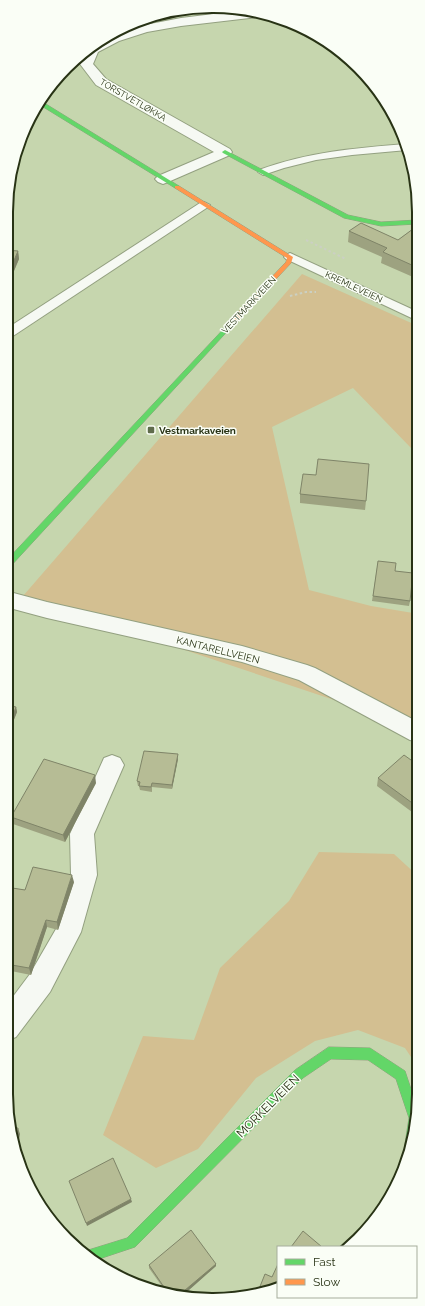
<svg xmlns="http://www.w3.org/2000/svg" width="425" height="1306" viewBox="0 0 425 1306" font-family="Raleway,sans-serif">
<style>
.green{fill:#d3bf91}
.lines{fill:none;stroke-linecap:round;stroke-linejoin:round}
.lane-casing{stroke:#93a080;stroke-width:2}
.street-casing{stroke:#93a080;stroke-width:2}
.fast-casing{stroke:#93a080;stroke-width:1}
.slow-casing{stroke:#93a080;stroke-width:1}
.path{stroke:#cbd0c3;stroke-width:2;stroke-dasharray:2.5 2.5;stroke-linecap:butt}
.lane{fill:#f6f9f3;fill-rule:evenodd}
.street{fill:#f6f9f3;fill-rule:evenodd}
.fast{fill:#63d668;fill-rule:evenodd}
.slow{fill:#ff974d;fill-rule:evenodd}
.wall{fill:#9da280}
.shaded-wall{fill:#7f8468}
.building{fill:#b6bc95;stroke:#7f8468}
.poi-dot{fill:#5f6c4b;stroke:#fafef6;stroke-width:1.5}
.labels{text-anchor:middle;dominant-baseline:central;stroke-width:3;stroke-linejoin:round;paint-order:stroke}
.far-street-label{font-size:9px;fill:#283315;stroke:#fafef6}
.poi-label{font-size:10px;font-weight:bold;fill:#283315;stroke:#fafef6;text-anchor:start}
.street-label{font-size:10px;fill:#283315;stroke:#fafef6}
.near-street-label{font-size:12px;fill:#283315;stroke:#fafef6}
.rim{fill:none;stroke:#283315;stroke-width:2}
</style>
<rect width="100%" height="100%" fill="#c6d6ae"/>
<!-- green -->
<g class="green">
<path d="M 302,274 L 418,326 L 418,447 L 411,448 L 353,388 L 272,427 L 309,590 L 371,606 L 413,613 L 418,597 L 418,728 L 23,596 Z"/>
<path d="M 319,852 L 394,854 L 419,877 L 419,894 L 412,913 L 419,917 L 419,1069 L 405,1048 L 358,1030 L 315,1041 L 256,1078 L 198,1149 L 156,1168 L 103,1135 L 143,1036 L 194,1040 L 220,968 L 289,901 Z"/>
</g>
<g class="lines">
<defs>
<g id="lane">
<path d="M 406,144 L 407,150 L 352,155 L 316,160 L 284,168 L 263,175 L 258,172 L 259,170 C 307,152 356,148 406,144 Z"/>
<path d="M 204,202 L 210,205 L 208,207 L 10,338 L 6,339 L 6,329 L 200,203 Z"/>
<path d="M 290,253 L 418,312 L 418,321 L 286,259 L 284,257 L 286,255 Z"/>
</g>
<g id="street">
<path d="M 238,11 L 265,13 L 263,16 L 259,17 L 181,26 L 147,32 L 119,41 L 98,52 L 93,64 L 106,79 L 230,149 L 232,152 L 230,155 L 168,182 L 163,184 L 158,182 L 155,179 L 158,176 L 214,152 L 96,85 L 80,64 L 83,57 L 109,35 L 145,25 L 181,18 Z"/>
<path d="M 6,591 L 47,602 L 242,646 L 307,665 L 315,668 L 418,722 L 418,742 L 410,740 L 299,680 L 242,662 L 47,618 L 6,607 Z"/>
<path d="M 112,755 L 120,758 L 124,765 L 94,834 L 97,875 L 81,932 L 50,992 L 16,1037 L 6,1041 L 6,1006 L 30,974 L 56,929 L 71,875 L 70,834 L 104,758 Z"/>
</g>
<g id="fast">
<path d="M 41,101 L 179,186 L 180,187 L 175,188 L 40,105 Z"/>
<path d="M 225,150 L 348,215 L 381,222 L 417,220 L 417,224 L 381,226 L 344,218 L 223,153 L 222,152 Z"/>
<path d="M 233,320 L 237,322 L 235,323 L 9,568 L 6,569 L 6,561 L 231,321 Z"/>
<path d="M 329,1047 L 370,1048 L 405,1071 L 417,1107 L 412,1147 L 408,1155 L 406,1154 L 404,1150 L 409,1118 L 396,1079 L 368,1060 L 331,1059 L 303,1078 L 135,1247 L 96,1260 L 85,1251 L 127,1238 L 295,1070 Z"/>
</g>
<path id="slow" d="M 175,186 L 179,186 L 293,257 L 291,263 L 235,323 L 231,323 L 229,322 L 286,262 L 287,258 L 175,188 Z"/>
</defs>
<!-- lane casing -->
<use href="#lane" class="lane-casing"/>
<!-- street casing -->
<use href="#street" class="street-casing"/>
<!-- fast casing -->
<use href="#fast" class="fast-casing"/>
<!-- slow casing -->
<use href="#slow" class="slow-casing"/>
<!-- path -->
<g class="path">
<path d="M 306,240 L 346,259"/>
<path d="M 290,296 L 306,292 L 316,292"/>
</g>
<!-- lane -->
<use href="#lane" class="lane"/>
<!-- street -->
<use href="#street" class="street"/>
<!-- fast -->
<use href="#fast" class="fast"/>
<!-- slow -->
<use href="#slow" class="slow"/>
</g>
<!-- wall -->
<g class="wall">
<path d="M 417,226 L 417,273 L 413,277 L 381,263 L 382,257 L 348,242 L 349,231 L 398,240 Z"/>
<path d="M 6,250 L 18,251 L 19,259 L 8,285 L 6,285 Z"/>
<path d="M 316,475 L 366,501 L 365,510 L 300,503 L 300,494 Z"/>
<path d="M 378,561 L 395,571 L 410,601 L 409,606 L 372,601 Z"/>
<path d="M 6,705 L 16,707 L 17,712 L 13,722 L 6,721 Z"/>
<path d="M 178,759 L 172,789 L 152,787 L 152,792 L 140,790 L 139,786 L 138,786 L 137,781 Z"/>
<path d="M 418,765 L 418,819 L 412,814 L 412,812 L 377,786 L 378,778 Z"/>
<path d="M 96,783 L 65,842 L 13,824 L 11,817 Z"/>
<path d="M 74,882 L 58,930 L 47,927 L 31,975 L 6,970 L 6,887 L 25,890 Z"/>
<path d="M 216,1264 L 216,1266 L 181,1297 L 166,1292 L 149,1268 L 149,1265 Z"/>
</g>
<!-- shaded-wall -->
<g class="shaded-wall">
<path d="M 18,251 L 19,259 L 8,285 L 7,277 Z"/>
<path d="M 417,263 L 417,273 L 413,277 L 414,266 Z"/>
<path d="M 16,707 L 17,712 L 13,722 L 12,718 Z"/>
<path d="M 178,754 L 178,759 L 172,789 L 172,785 Z"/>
<path d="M 95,775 L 96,783 L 65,842 L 63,835 Z"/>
<path d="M 72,875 L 74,882 L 58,930 L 57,922 Z"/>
<path d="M 46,920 L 47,927 L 31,975 L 29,968 Z"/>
<path d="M 18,1128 L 20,1134 L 17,1151 L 16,1143 Z"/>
<path d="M 20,1149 L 22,1155 L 20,1164 L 18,1156 Z"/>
<path d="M 131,1199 L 132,1202 L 87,1226 L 86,1223 Z"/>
<path d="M 216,1264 L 216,1266 L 181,1297 L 178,1296 Z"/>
</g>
<!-- building -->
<g class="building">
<path d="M 361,223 L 398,240 L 417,226 L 417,263 L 414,266 L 383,252 L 387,248 L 349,231 Z"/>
<path d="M 6,250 L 18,251 L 7,277 L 6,277 Z"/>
<path d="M 318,459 L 369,464 L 366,501 L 300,494 L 303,474 L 316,475 Z"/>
<path d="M 378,561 L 396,563 L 395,571 L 413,573 L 410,601 L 373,596 Z"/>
<path d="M 6,705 L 16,707 L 12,718 L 6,717 Z"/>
<path d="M 144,751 L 178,754 L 172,785 L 152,783 L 151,787 L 139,786 L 140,782 L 137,781 Z"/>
<path d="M 404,755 L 418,765 L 418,810 L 414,806 L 415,805 L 378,778 Z"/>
<path d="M 44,759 L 95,775 L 63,835 L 11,817 Z"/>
<path d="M 33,867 L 72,875 L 57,922 L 46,920 L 29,968 L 6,964 L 6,887 L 25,890 Z"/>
<path d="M 13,1128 L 18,1128 L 16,1143 Z"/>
<path d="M 17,1149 L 20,1149 L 18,1156 Z"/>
<path d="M 113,1158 L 131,1199 L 86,1223 L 69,1181 Z"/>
<path d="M 191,1230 L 216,1264 L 178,1296 L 168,1293 L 149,1265 Z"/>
<path d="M 303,1231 L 322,1247 L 291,1247 Z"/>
<path d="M 278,1264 L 278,1287 L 266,1293 L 257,1294 L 265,1274 L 272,1277 Z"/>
</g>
<!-- markers -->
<rect class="poi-dot" x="147" y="426" width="8" height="8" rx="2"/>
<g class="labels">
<!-- far-street labels -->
<g class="far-street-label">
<text transform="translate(133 100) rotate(30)">TORSTVETLØKKA</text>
<text transform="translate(354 287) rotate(25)">KREMLEVEIEN</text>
<text transform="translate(249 305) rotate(-47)">VESTMARKVEIEN</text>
</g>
<!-- poi labels -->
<g class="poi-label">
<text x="159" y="430">Vestmarkaveien</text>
</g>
<!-- street labels -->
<g class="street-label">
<text transform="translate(218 650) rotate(14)">KANTARELLVEIEN</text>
</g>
<!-- near-street labels -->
<g class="near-street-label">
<text transform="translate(268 1106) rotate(-45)">MORKELVEIEN</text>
</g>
</g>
<!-- crop -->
<path d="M0 0H425V1306H0ZM212 13H213A199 199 0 0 1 412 212V1094A199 199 0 0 1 213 1293H212A199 199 0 0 1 13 1094V212A199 199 0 0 1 212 13Z" fill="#fafef6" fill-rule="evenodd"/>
<path class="rim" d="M212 13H213A199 199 0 0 1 412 212V1094A199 199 0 0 1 213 1293H212A199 199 0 0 1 13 1094V212A199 199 0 0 1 212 13Z"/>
<!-- legend -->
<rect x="277" y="1246" width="140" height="52" fill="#fafef6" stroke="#a6ad9c"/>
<rect x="285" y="1259" width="20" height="6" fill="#63d668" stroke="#a6ad9c"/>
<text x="313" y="1266" font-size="12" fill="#283315">Fast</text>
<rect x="285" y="1279" width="20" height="6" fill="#ff974d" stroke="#a6ad9c"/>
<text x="313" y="1286" font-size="12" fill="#283315">Slow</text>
</svg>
